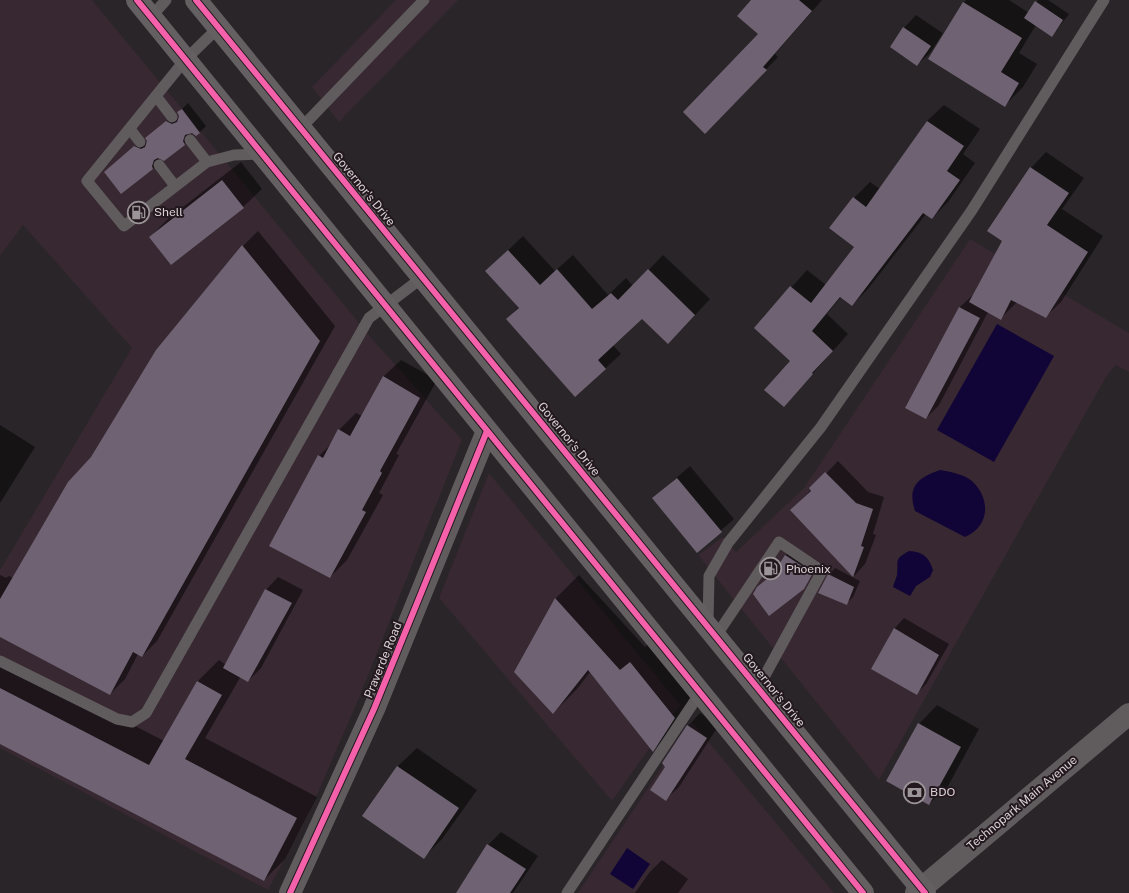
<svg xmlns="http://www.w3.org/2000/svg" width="1129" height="893" viewBox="0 0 1129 893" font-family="'Public Sans',sans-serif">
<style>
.built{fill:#372831}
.water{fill:#110437}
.shadow{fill:#0007}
.building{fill:#6f6373}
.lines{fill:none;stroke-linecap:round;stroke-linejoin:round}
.service{stroke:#605c5d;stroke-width:11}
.minor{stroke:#605c5d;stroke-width:22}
.trunk{stroke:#646061;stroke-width:22}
.cycleway-casing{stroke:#23181e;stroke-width:8}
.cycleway{stroke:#f560ab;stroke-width:6}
.labels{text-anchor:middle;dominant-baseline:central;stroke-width:4;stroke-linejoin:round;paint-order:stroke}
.street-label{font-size:12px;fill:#d9d1d5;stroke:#23181e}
.poi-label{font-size:12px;fill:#d9d1d5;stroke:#23181e;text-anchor:start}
</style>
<rect width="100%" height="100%" fill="#2a2528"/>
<!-- built -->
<g class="built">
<path d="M 0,0 L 92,0 L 374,341 L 462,440 L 359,698 L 306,820 L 268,890 L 0,748 L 0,570 L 132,348 L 23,225 L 0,256 Z"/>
<path d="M 396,0 L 458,0 L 339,122 L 312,87 Z"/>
<path d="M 970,239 L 1129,333 L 1129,372 L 1116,365 L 1106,377 L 879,780 L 698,555 L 723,537 L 736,552 L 804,488 Z"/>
<path d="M 489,473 L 680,705 L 612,801 L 439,598 Z"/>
<path d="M 692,722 L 834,893 L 578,893 Z"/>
</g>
<!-- water -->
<g class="water">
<path d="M 997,324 L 1054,356 L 994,462 L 937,430 Z"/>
<path d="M 940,470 C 951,472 963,474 972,481 C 991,499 990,526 965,537 L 915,511 C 907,486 918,478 940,470 Z"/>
<path d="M 909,551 C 923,552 929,557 933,570 L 930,577 L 916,586 L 910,596 L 893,587 C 894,583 896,579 897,575 C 899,560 893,560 909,551 Z"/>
<path d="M 627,848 L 650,864 L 633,889 L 610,874 Z"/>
</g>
<!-- shadow -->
<g class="shadow">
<path d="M 752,0 L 822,0 L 775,54 L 778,57 L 718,120 L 760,34 Z"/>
<path d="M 966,0 L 1009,0 L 1029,13 L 1038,0 L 1048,0 L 1069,14 L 1052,36 L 1036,25 L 1019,53 L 1037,64 L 1023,87 L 1005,105 L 943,33 L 930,53 L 917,65 L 891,47 L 904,28 L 916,15 L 944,34 Z"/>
<path d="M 188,103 L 206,126 L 200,132 L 196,135 L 193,132 L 188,133 L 190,138 L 184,144 L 158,157 L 159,162 L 153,169 L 105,172 L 141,141 L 147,143 L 147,138 L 173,116 L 179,118 L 178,113 Z"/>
<path d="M 944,105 L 980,129 L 963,154 L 975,163 L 948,202 L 932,218 L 926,214 L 868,289 L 852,305 L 841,297 L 827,314 L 848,334 L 784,406 L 791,361 L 755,328 L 807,270 L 826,285 L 855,246 L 854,198 L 870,182 L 880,189 L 927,121 Z"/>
<path d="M 1046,152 L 1084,178 L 1062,209 L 1103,236 L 1061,302 L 1045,317 L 1017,302 L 1001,318 L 988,312 L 939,405 L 926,418 L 907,408 L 960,307 L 973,295 L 1003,241 L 1031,168 Z"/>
<path d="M 241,162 L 262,189 L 243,207 L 150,237 L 169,218 Z"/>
<path d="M 258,231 L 335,326 L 157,641 L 142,656 L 138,654 L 125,679 L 110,694 L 0,636 L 0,575 L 6,578 L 9,576 L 13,578 L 92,458 L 157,350 L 243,246 Z"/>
<path d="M 523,236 L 555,271 L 573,255 L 608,295 L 626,278 L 633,286 L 663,255 L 710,299 L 683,328 L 642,318 L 613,345 L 621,354 L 575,396 L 507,319 L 519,307 L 502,256 Z"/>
<path d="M 401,360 L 437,380 L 396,454 L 399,455 L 379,493 L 383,495 L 347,560 L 330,577 L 319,456 L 332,443 L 339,430 L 356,413 L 362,416 L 383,377 Z"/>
<path d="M 0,425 L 35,447 L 0,503 Z"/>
<path d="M 838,461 L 868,492 L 884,497 L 873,534 L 876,535 L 865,564 L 854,576 L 792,510 Z"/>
<path d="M 690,466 L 734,519 L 697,551 L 653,498 Z"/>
<path d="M 792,549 L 818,567 L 809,583 L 816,569 L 814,568 L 804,587 L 776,572 L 786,555 Z"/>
<path d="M 835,568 L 860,581 L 853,597 L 847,603 L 829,575 Z"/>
<path d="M 579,575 L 645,647 L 654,639 L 699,693 L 676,727 L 653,750 L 590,672 L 577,689 L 553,713 L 555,599 Z"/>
<path d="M 278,577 L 303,590 L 261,668 L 248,681 L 241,676 L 205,738 L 317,797 L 285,859 L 264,880 L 0,743 L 0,656 L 164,741 L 198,681 L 219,660 L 226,665 L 266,590 Z"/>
<path d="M 904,618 L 949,644 L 926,684 L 916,694 L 894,629 Z"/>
<path d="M 937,705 L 979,729 L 948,786 L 929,804 L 919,724 Z"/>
<path d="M 700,713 L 719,725 L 679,787 L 666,799 L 666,767 L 688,726 Z"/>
<path d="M 417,748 L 477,790 L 442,839 L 424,857 L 364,816 L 398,766 Z"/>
<path d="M 501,832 L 538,856 L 513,893 L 458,892 L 488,845 Z"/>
<path d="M 662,860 L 688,879 L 678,893 L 635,893 L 649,873 Z"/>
</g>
<!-- building -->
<g class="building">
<path d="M 751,0 L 799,0 L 812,11 L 763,67 L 767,70 L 705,134 L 683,112 L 758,34 L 737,16 Z"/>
<path d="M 1035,1 L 1063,20 L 1052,37 L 1024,18 Z"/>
<path d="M 963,2 L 1022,38 L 1001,72 L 1019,83 L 1005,107 L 928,59 Z"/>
<path d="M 903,27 L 931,46 L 917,66 L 890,47 Z"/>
<path d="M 182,109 L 200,133 L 196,136 L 192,133 L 185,135 L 183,141 L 185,145 L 164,161 L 158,158 L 154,160 L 152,166 L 153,169 L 121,194 L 104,172 L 134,146 L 141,149 L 145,147 L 147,141 L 145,138 L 166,121 L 172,124 L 177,122 L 179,116 L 177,112 Z"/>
<path d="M 927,121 L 964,146 L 947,171 L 960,180 L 932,219 L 923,213 L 852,306 L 840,297 L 812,331 L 833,351 L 812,373 L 813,374 L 784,407 L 764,390 L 790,361 L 754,328 L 790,286 L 811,303 L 854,247 L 829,228 L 853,197 L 866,207 Z"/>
<path d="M 1030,167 L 1069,193 L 1047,225 L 1088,252 L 1046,318 L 1011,300 L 1001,320 L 969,302 L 1002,241 L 987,231 Z"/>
<path d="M 222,180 L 244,208 L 171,265 L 149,237 Z"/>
<path d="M 242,245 L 320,341 L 142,657 L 133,652 L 110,695 L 0,637 L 0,599 L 68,482 L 91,457 L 156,350 Z"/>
<path d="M 508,250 L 540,285 L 557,269 L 592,309 L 611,293 L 618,300 L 648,269 L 695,315 L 668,344 L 642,319 L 598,360 L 606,369 L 575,397 L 506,319 L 519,308 L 485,271 Z"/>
<path d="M 959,307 L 980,318 L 926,419 L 905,408 Z"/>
<path d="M 383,376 L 420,398 L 380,471 L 382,473 L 362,510 L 366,512 L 330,578 L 269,546 L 318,455 L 323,458 L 338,429 L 350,436 Z"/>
<path d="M 825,472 L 856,503 L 873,509 L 861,546 L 864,547 L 853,577 L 790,510 L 811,491 L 809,488 Z"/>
<path d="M 677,478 L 722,532 L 697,553 L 652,498 Z"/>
<path d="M 785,555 L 813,573 L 804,589 L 769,616 L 753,594 L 757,587 L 773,574 Z"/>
<path d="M 828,574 L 854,587 L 847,605 L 818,593 Z"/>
<path d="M 265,589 L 292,603 L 248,682 L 223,668 Z"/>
<path d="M 555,598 L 620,670 L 630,662 L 675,718 L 653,752 L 588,670 L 553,714 L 514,672 Z"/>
<path d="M 894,628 L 939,655 L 917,695 L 871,669 Z"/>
<path d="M 197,681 L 222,695 L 185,759 L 297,818 L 264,881 L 0,744 L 0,688 L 149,765 Z"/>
<path d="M 918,723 L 961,747 L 929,805 L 886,781 Z"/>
<path d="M 687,725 L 707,738 L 666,801 L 650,790 L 665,767 L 662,763 Z"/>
<path d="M 397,766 L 459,808 L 424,859 L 362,816 Z"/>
<path d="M 487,844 L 526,869 L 510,893 L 456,893 Z"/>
</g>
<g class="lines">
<!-- service -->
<g class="service">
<path d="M 151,17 L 166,0"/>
<path d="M 219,27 L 185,60 L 87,181 L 124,226 L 207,162 L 234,155 L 262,154"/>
<path d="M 156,96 L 172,117"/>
<path d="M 301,128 L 424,0"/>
<path d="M 130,129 L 140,142"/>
<path d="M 190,140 L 207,162"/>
<path d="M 159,165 L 175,186"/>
<path d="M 708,624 L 709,576 L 728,543 L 821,427 L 972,210 L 1104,0"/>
<path d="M 716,636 L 779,542 L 822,571 L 758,688"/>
<path d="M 0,661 L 117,719 L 132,722 L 146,713 L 369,318 L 423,277"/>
<path d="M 567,893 L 700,693"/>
</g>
<!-- minor -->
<g class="minor">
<path d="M 290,893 L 374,709 L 487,431"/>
<path d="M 916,893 L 1129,714"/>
</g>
<!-- trunk -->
<g class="trunk">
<path d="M 137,0 L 863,893"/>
<path d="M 196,0 L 925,893"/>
</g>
<defs>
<g id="cycleway">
<path d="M 137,0 L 863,893"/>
<path d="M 196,0 L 925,893"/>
<path d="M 290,893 L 374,709 L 487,431"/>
</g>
</defs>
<!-- cycleway casing -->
<use href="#cycleway" class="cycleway-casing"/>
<!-- cycleway -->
<use href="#cycleway" class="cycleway"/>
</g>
<!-- icons -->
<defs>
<symbol id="fuel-ring" viewBox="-11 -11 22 22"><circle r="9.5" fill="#23181e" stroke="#9c9598" stroke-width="1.5"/><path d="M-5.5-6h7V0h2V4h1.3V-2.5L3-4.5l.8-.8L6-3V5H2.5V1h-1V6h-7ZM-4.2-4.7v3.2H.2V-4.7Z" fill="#9c9598"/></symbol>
<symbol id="bank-ring" viewBox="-11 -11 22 22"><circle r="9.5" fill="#23181e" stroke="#9c9598" stroke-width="1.5"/><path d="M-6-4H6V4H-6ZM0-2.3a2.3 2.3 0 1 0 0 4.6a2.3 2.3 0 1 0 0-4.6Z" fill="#9c9598"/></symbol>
</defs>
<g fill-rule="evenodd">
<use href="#fuel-ring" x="126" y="200" width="25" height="25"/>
<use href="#fuel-ring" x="758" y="556" width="25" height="25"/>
<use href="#bank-ring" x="902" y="780" width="25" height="25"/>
</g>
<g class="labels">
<!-- street labels -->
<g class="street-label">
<text transform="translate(364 189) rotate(51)">Governor's Drive</text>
<text transform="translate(569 439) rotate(51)">Governor's Drive</text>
<text transform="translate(383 660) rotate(-68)">Praverde Road</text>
<text transform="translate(774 690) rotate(51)">Governor's Drive</text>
<text transform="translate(1022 803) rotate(-40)">Technopark Main Avenue</text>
</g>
<!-- poi labels -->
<g class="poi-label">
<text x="154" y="212">Shell</text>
<text x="786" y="569">Phoenix</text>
<text x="930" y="792">BDO</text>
</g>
</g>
</svg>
